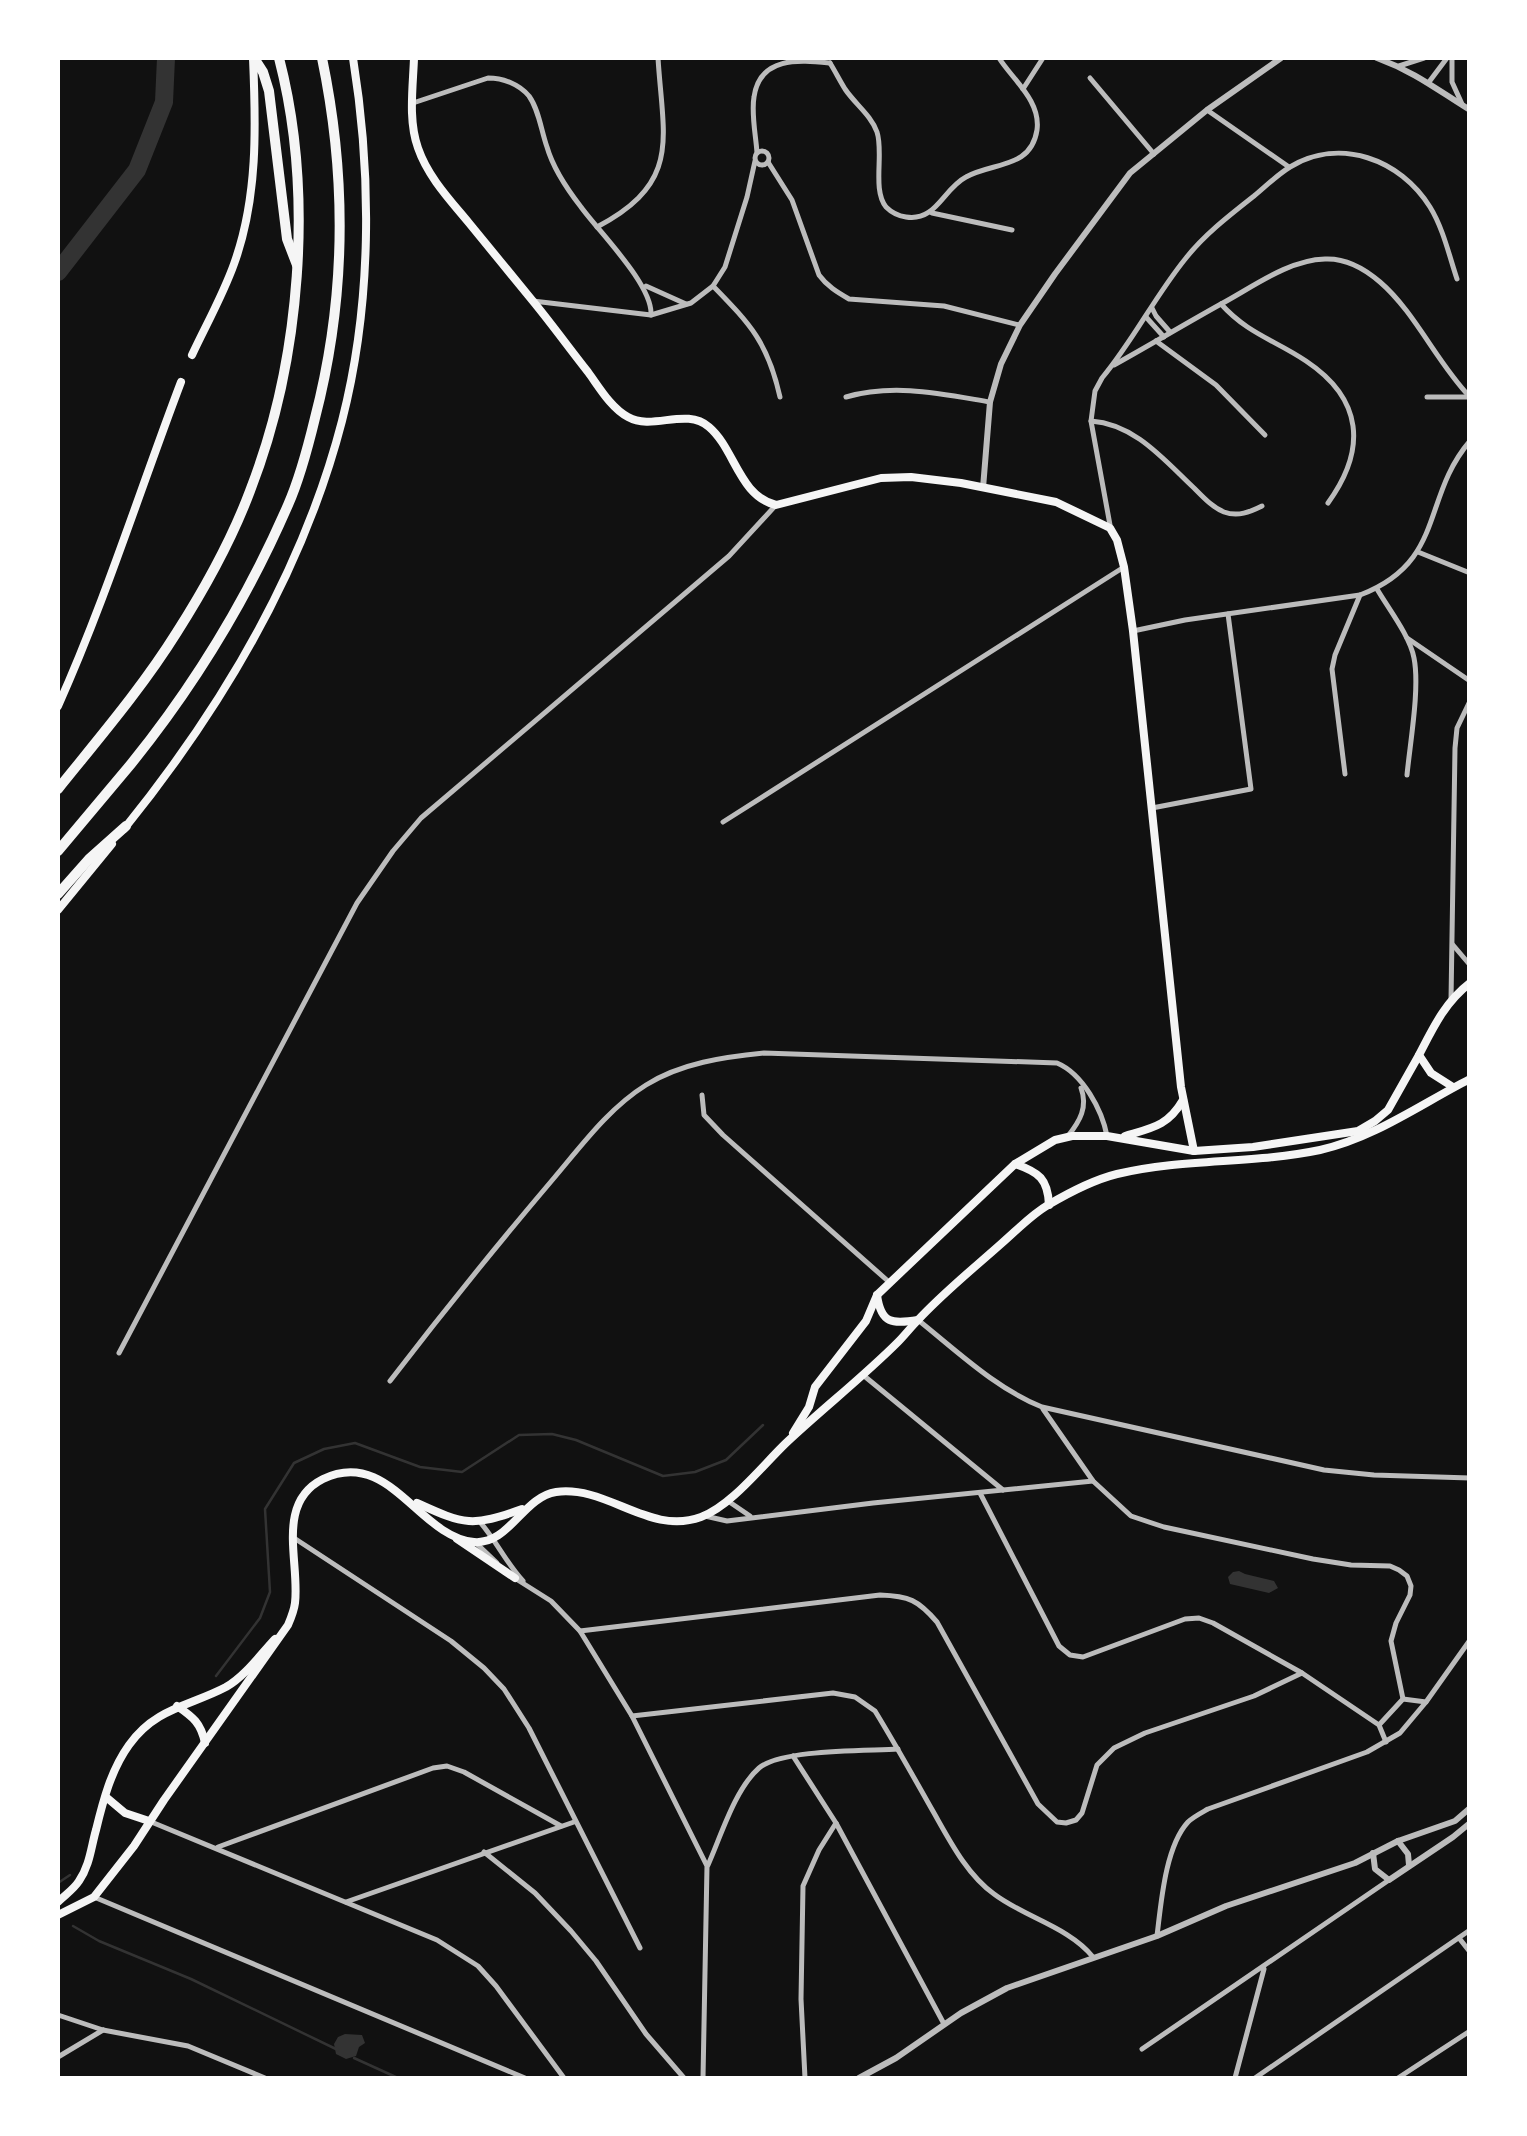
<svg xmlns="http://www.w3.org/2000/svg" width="1527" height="2136" viewBox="0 0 1527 2136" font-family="'Zilla Slab',serif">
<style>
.water{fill:#333}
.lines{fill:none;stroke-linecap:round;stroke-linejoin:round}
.stream{stroke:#333;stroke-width:2.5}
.river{stroke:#333;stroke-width:18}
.minor{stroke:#bcbcbc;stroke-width:5}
.tertiary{stroke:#bcbcbc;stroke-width:6}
.secondary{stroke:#f5f5f5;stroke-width:8}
.motorway{stroke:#f5f5f5;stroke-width:10}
</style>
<rect width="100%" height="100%" fill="#111"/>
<!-- water -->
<g class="water">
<path d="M 1239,1571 L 1245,1574 L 1274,1581 L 1278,1588 L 1269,1593 L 1230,1584 L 1228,1577 L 1233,1572 Z"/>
<path d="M 345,2034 L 362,2035 L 365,2043 L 359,2047 L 356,2056 L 346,2059 L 336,2054 L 334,2044 L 338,2037 Z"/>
</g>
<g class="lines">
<!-- stream -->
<g class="stream">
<path d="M 216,1676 L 260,1618 L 270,1592 L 265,1509 L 294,1463 L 324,1449 L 355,1443 L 420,1467 L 462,1472 L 519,1435 L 552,1434 L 576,1440 L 663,1476 L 695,1472 L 726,1460 L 763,1425"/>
<path d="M 58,1883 L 70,1875"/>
<path d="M 73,1926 L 99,1941 L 191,1979 L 338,2050"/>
<path d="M 354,2058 L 398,2078"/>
</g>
<!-- river -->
<path class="river" d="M 58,272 L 137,170 L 164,102 L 166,58"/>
<!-- minor -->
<g class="minor">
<path d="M 1452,58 L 1452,82 L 1462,104"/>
<path d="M 830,63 C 835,71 840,81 845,89 C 855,104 871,115 877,132 C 884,153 872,190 886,207 C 891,212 899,216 906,217 C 936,222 943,189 966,177 C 993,162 1031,169 1037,130 C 1041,101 1013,80 999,58"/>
<path d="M 1399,66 L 1424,58"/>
<path d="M 1090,78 L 1154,154"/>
<path d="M 1429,82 L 1447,58"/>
<path d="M 1023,89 L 1043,58"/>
<path d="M 413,103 L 488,78 C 503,78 519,84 529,96 C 539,110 541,130 547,147 C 553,168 567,189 581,207 C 599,232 653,285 651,315"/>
<path d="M 1207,110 L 1289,167"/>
<circle cx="762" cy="158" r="7"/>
<path d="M 757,153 C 756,136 751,114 754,97 C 760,56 799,60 830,63"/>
<path d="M 768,162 L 792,200 L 819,275 C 827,286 837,292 849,299 L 944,306 L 1019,325"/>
<path d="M 932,213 L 1012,230"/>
<path d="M 597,227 C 682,182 663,139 658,58"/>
<path d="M 646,286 L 686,304"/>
<path d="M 713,286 C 751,325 768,343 780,397"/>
<path d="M 533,301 L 651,315 L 691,303 L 713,286 L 725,267 L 747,197 L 755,161"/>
<path d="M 1221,304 C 1248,334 1275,340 1306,361 C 1363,399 1367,449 1328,503"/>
<path d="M 1152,308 L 1156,316 L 1170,332"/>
<path d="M 1146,317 L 1164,337"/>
<path d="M 1156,341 L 1216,385 L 1265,435"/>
<path d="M 1114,365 C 1150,345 1185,324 1221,304 C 1253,287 1288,260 1325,259 C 1346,258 1365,269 1380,282 C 1415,312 1437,363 1470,397"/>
<path d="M 846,397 C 894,383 942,394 990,402"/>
<path d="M 1427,397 L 1470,397"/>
<path d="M 1091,421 C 1135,424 1164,460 1194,488 C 1203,497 1212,507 1224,512 C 1238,517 1250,512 1262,506"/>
<path d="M 1110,525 L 1091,421 L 1095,391 L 1102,378 C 1133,341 1155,296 1186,258 C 1205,234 1230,215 1254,196 C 1266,186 1277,175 1290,167 C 1340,137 1400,159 1430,207 C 1443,228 1449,255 1457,279"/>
<path d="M 1418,552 L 1470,573"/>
<path d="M 1377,589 C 1388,608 1410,636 1414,658 C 1420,688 1410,743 1407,775"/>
<path d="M 1133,631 L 1185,620 L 1360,595 C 1446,562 1421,498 1470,441"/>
<path d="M 1407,638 L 1470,681"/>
<path d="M 1345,774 L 1332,669 L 1335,655 L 1360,595"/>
<path d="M 1152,808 L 1251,789 L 1228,614"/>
<path d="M 723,822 L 1124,567"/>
<path d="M 1453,945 L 1470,965"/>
<path d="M 1451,1000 L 1455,748 L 1457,728 L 1470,701"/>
<path d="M 702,1095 L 704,1115 L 723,1135 L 889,1282"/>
<path d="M 1068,1136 C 1080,1121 1088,1107 1081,1088"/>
<path d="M 918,1320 C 957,1351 995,1388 1042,1407 L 1324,1470 L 1374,1475 L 1470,1478"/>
<path d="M 119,1353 L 357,903 L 393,851 L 421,818 L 729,556 L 776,505"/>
<path d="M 863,1375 L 1003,1490"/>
<path d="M 390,1381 C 443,1312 498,1244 554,1178 C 582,1145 609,1108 646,1085 C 681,1063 724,1057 764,1053 L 1057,1063 C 1083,1074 1102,1110 1107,1136"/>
<path d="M 1043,1409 L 1093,1481 L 1131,1516 L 1164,1527 L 1313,1559 L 1351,1565 L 1390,1566 L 1399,1570 L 1407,1576 L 1411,1586 L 1410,1595 L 1396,1623 L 1391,1641 L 1403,1699 L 1426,1702"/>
<path d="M 980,1493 L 1059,1646 L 1070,1655 L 1083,1657 L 1185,1619 L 1199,1618 L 1213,1623 L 1302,1673 L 1379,1725 L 1386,1742"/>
<path d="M 728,1501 L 750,1516"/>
<path d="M 705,1516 L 727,1521 L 873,1503 L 1093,1481"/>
<path d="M 480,1522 C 497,1542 505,1561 523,1581"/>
<path d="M 294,1538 L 451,1641 L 484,1668 L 504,1689 L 529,1728 L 640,1948"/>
<path d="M 476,1543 L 497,1563"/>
<path d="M 513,1577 L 551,1601 L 580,1631 L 632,1716 L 707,1866 L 703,2078"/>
<path d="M 580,1631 L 880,1595 C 909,1596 918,1600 937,1622 L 1038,1804 L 1057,1822 L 1066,1823 L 1076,1820 L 1082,1813 L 1097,1765 L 1114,1748 L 1145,1733 L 1254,1696 L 1302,1673"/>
<path d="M 632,1716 L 833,1693 L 855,1697 L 875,1711 C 894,1742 912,1774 930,1806 C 948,1837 965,1873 994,1894 C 1024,1917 1069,1927 1093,1957"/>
<path d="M 1379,1725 L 1403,1699"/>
<path d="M 793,1756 L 836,1823 L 944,2024"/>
<path d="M 149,1821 L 437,1940 L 478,1966 L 496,1986 L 564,2078"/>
<path d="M 218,1847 L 433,1768 L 447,1766 L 464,1772 L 561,1826"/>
<path d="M 484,1852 L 535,1893 L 571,1931 L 596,1961 L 646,2034 L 684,2078"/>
<path d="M 708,1865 C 721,1836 735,1789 759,1768 C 782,1749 865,1751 898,1749"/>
<path d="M 94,1897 L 525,2078"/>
<path d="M 346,1902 L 574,1822"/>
<path d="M 1157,1936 C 1161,1904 1165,1847 1188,1822 C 1193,1817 1201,1813 1208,1809 L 1367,1752 L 1400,1733 L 1426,1702 L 1470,1640"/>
<path d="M 1459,1938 L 1470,1952"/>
<path d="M 58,2015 L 103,2030 L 188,2046 L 265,2078"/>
<path d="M 1142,2049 L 1389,1880"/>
<path d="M 58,2057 L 103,2030"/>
<path d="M 805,2078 L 801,1999 L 803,1886 L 819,1850 L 836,1823"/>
<path d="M 1235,2078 L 1264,1969"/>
<path d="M 1255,2078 L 1470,1930"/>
<path d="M 1398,2078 L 1470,2031"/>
</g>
<!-- tertiary -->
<g class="tertiary">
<path d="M 1377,58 C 1415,72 1436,89 1470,110"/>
<path d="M 983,488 L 990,402 L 1001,364 L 1020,325 L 1055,274 L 1130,173 L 1207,110 L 1281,58"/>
<path d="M 1398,1841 L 1408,1854 L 1409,1865"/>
<path d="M 1373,1853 L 1375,1869 L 1389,1880 L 1453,1837 L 1470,1823"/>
<path d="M 859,2078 L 896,2058 L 961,2013 L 1007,1988 L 1157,1936 L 1226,1906 L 1355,1863 L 1398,1841 L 1455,1821 L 1470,1808"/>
</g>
<!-- secondary -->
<g class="secondary">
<path d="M 414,58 C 413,87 408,120 418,148 C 428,177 450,200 469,223 C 490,249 511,274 532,300 C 551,323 569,348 588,372 C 599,387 611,408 628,417 C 653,431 686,407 709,427 C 735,449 739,496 776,505 L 881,478 L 911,477 L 961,483 L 1056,502 L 1110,528 L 1117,540 L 1124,567 L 1133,631 L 1181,1087 L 1194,1151"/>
<path d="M 192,355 C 206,325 223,295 234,264 C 258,198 256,126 253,58"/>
<path d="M 58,706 C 105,601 140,490 181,382"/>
<path d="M 124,829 C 221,709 303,572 342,421 C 372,304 372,176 353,58"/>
<path d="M 58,910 L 112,844"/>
<path d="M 1453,1087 L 1431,1073 L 1419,1055 C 1433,1028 1445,1002 1470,983"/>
<path d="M 1125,1136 C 1152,1128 1168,1126 1183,1100"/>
<path d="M 1015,1164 C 1039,1172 1048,1179 1049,1205"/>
<path d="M 877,1295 C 881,1324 892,1324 918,1320"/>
<path d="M 793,1433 L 809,1407 L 815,1387 L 866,1321 L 877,1295 L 1015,1164 L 1055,1140 L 1072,1136 L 1107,1136 L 1194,1151 L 1253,1147 L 1358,1131 L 1375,1121 L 1388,1110 L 1419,1055"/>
<path d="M 417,1503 C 465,1525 472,1527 522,1509"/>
<path d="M 457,1539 L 515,1578"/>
<path d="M 177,1706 C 193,1717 201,1723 205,1743"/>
<path d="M 106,1797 L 125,1813 L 149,1821"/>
<path d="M 58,1902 C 65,1895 74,1889 79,1881 C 90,1865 91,1847 96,1830 C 103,1801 111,1770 129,1745 C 155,1708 190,1706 226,1687 C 245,1676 260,1655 275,1639"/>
<path d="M 58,1915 L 94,1897 L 134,1846 L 164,1800 L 288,1625 C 291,1618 294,1611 295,1603 C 300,1562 275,1503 323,1479 C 389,1447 419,1537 474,1542 C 509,1545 523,1497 556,1492 C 608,1485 649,1536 701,1517 C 731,1506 762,1466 786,1443 C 822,1409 862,1378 898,1342 C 905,1335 911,1327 918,1320 C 944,1292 974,1268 1002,1243 C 1017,1230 1031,1215 1048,1205 C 1070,1192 1093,1180 1117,1174 C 1183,1158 1253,1164 1320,1150 C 1374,1138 1421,1104 1470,1079"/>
</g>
<!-- motorway -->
<g class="motorway">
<path d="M 254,58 L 263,72 L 269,91 L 287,239 L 297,265"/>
<path d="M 58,789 C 99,738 142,688 177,632 C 205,588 232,539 250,491 C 301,360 314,193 279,58"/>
<path d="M 58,851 C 82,822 107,793 131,764 C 194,686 248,597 288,505 C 300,478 308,447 315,418 C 346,299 347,178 322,58"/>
<path d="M 58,894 L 89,859 L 126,826"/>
</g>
</g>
<!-- border -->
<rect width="1527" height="2136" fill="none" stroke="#ffffff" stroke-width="120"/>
</svg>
